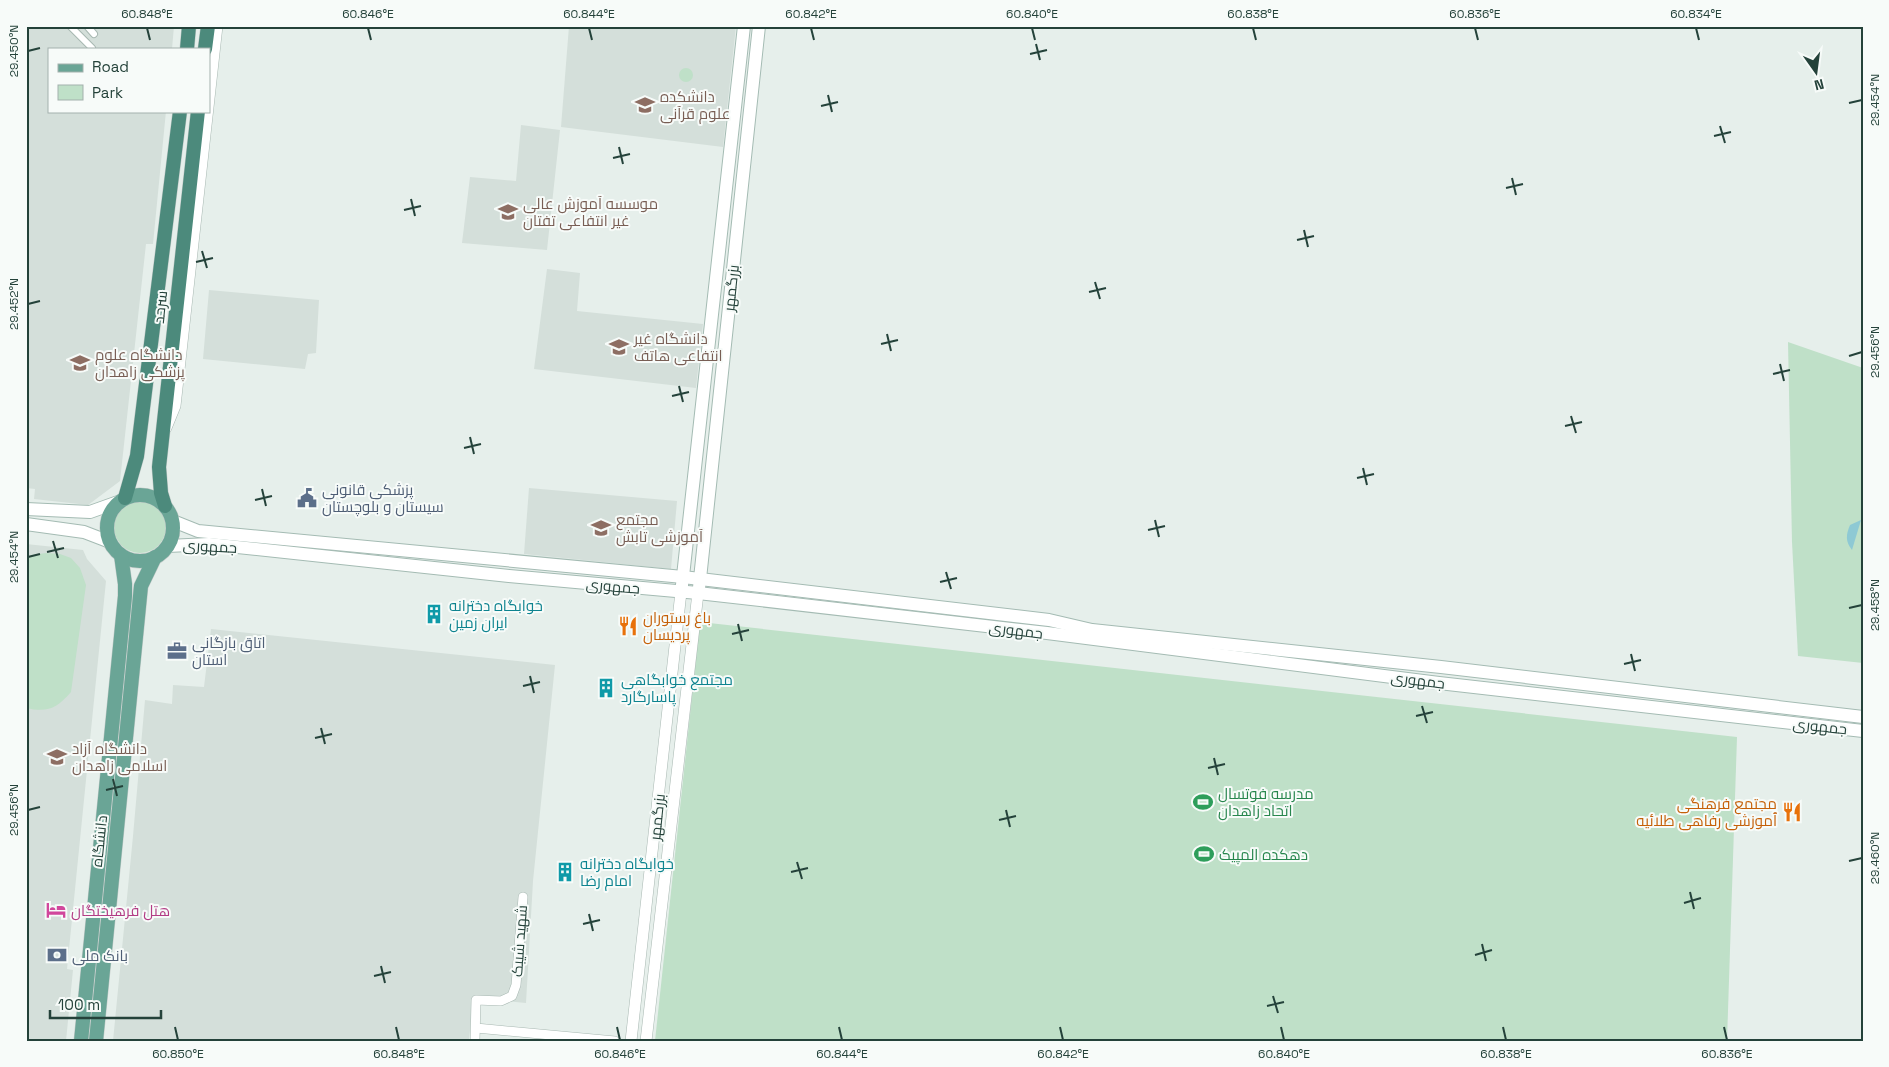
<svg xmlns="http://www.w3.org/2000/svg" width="1889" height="1067" viewBox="0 0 1889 1067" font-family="'Space Grotesk',Cairo,sans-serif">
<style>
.built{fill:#d4dfda}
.green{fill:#bfe0c8}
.water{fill:#8ec9d4}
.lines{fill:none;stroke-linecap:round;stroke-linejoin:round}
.pedestrian-casing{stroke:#a8b8b2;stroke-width:8}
.minor-casing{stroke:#a8b8b2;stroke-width:10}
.tertiary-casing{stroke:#a8b8b2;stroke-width:12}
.secondary-casing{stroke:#a4bbb3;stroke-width:14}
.primary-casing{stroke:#c2cac8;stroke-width:15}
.trunk-casing{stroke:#c2cac8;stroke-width:15}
.pedestrian{stroke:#fff;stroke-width:6}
.minor{stroke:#fff;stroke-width:9}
.tertiary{stroke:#fff;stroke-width:11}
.secondary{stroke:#fff;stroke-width:12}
.primary{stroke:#6aa596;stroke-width:14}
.trunk{stroke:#4c8a7c;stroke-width:14}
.ticks{fill:none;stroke:#24423a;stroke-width:2}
.labels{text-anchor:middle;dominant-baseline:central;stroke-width:4;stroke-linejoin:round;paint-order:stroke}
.education-label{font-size:15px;fill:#785e54;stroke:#f7fbf9;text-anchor:start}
.street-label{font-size:15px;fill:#24423a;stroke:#f7fbf9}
.service-label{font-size:15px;fill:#4e5e75;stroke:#f7fbf9;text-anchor:start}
.culture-label{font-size:15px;fill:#0d838f;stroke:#f7fbf9;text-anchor:start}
.food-label{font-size:15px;fill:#c56008;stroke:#f7fbf9;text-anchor:start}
.leisure-label{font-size:15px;fill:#27864d;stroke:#f7fbf9;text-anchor:start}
.hotel-label{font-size:15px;fill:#b23c85;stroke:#f7fbf9;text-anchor:start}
.neatline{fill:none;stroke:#24423a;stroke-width:2}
.ticks-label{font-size:12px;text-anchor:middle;fill:#24423a}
</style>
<rect width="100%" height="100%" fill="#e6efeb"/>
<!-- built -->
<g class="built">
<path d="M 26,26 L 174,26 L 172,49 L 49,49 L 49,111 L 166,111 L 153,244 L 146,244 L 120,481 L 88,505 L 34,499 L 35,489 L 26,488 Z"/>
<path d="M 569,26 L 736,26 L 723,147 L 561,127 Z"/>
<path d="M 521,125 L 560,130 L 547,250 L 462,243 L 470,177 L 516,181 Z"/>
<path d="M 547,269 L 580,273 L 577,311 L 703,324 L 696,388 L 534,369 Z"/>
<path d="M 209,290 L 319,300 L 316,353 L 308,354 L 305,369 L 203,359 Z"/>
<path d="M 529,488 L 677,501 L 671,569 L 524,554 Z"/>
<path d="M 26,544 L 83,550 L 87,559 L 106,581 L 67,969 L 73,970 L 66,1041 L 26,1041 Z"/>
<path d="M 211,629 L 555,665 L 533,881 L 526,1003 L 473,998 L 469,1041 L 113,1041 L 133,836 L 145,700 L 172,704 L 173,685 L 204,687 Z"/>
</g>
<!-- green -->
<g class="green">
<circle cx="686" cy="75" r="7"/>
<path d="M 1788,342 L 1863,368 L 1863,663 L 1798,656 L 1792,542 Z"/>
<circle cx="140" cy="527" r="26"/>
<path d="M 46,553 L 60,554 L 71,558 L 80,568 L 86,585 L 71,692 C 57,708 48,713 26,708 L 26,558 L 31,555 Z"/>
<path d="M 700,622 L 1737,737 L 1727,1041 L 655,1041 Z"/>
</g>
<!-- water -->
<path class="water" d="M 1861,520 L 1852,550 C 1845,541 1846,535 1850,525 Z"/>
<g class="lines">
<defs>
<g id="pedestrian">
<path d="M 70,26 L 92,48"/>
<path d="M 87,26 L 94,34"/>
</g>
<g id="minor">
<path d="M 167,428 L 176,406 L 218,26"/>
<path d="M 476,1028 L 615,1041"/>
<path d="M 475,1041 L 476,1000 L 501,1001 L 512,996 L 516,985 L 523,897"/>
</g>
<g id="tertiary">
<path d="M 631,1041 L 681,592"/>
<path d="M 646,1041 L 698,593"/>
</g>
<g id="secondary">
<path d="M 26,509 L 90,512 L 118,502"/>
<path d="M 173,521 L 198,531 L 683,577 L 1049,620 L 1092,630 L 1441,667 L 1863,717"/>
<path d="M 26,524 L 84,532 L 110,542"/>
<path d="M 168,546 L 209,544 L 509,576 L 698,593 L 1047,633 L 1439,683 L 1863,731"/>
<path d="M 682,585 L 744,26"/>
<path d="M 699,588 L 759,26"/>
</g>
<g id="primary">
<circle cx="140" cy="528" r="33"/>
<path d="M 81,1041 L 125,596 L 125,584 L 121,555"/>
<path d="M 96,1041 L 141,586 L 155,557"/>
</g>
<g id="trunk">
<path d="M 187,49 L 189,26"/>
<path d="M 205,49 L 208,26"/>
<path d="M 125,498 L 137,456 L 180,111"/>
<path d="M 165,506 L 161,493 L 159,467 L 198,111"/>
</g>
</defs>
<!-- pedestrian casing -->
<use href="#pedestrian" class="pedestrian-casing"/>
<!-- minor casing -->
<use href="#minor" class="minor-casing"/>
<!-- tertiary casing -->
<use href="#tertiary" class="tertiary-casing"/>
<!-- secondary casing -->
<use href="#secondary" class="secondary-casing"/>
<!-- primary casing -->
<use href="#primary" class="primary-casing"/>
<!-- trunk casing -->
<use href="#trunk" class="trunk-casing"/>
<!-- pedestrian -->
<use href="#pedestrian" class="pedestrian"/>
<!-- minor -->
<use href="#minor" class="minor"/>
<!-- tertiary -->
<use href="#tertiary" class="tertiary"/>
<!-- secondary -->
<use href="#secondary" class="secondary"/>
<!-- primary -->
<use href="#primary" class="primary"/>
<!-- trunk -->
<use href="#trunk" class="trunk"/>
</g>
<!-- ticks -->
<path class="ticks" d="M 147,28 L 150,40M 368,28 L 371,40M 589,28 L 592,40M 811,28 L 814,40M 1032,28 L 1035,40M 1253,28 L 1256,40M 1475,28 L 1478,40M 1696,28 L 1699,40M 1036,44 L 1040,60M 28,51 L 40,48M 1030,54 L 1047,50M 828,95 L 832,112M 1849,103 L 1862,100M 821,106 L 838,102M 1720,126 L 1725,143M 1714,136 L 1731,132M 619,147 L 623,164M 613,158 L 630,154M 1512,178 L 1516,195M 1506,188 L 1523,184M 411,199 L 415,216M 404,210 L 421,206M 1304,230 L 1308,247M 1297,240 L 1314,236M 202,251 L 207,268M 196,262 L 213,258M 1095,282 L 1100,299M 1089,292 L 1106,288M 28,304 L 40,301M 887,334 L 891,351M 881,344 L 898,340M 1849,356 L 1862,352M 1780,364 L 1784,381M 1773,374 L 1790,370M 679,386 L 683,402M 672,396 L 689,392M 1571,416 L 1576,433M 1565,426 L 1582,422M 470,437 L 474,454M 464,448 L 481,444M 1363,468 L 1367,485M 1357,478 L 1374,474M 262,489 L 266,506M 255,500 L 272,496M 1155,520 L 1159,537M 1148,530 L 1165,526M 53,541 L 58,558M 47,552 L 64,548M 28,557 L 40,554M 946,572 L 951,589M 940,582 L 957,578M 1849,608 L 1862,605M 738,624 L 742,641M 732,634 L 749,630M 1631,654 L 1635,671M 1624,664 L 1641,660M 530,676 L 534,693M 523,686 L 540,682M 1422,706 L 1427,723M 1416,716 L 1433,712M 321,728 L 325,744M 315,738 L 332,734M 1214,758 L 1218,775M 1208,768 L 1225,764M 113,779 L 117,796M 106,790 L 123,786M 28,810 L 40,807M 1006,810 L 1010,827M 999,820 L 1016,816M 1849,861 L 1862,858M 797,862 L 802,879M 791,872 L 808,868M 1690,892 L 1694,909M 1684,903 L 1701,898M 589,914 L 593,931M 583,924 L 600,920M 1482,944 L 1486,961M 1475,955 L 1492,950M 381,966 L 385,983M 374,976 L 391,972M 1273,996 L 1278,1013M 1267,1006 L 1284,1002M 175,1027 L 178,1040M 396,1027 L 399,1040M 617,1027 L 620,1040M 839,1027 L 842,1040M 1060,1027 L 1063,1040M 1281,1027 L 1284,1040M 1503,1027 L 1506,1040M 1724,1027 L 1727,1040"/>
<!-- icons -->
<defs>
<symbol id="university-bare" viewBox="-9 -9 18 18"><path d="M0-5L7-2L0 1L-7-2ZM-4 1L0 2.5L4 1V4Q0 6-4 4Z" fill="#8d6e63" stroke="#f7fbf9" stroke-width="2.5" paint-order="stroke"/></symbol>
<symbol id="civic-bare" viewBox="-9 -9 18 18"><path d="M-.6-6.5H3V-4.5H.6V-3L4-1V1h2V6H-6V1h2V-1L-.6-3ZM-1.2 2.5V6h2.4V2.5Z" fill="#5c6f8a" stroke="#f7fbf9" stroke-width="2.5" paint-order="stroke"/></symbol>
<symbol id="school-bare" viewBox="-9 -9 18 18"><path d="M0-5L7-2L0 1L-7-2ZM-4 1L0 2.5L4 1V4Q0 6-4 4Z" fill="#8d6e63" stroke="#f7fbf9" stroke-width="2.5" paint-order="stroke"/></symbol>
<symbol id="building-bare" viewBox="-9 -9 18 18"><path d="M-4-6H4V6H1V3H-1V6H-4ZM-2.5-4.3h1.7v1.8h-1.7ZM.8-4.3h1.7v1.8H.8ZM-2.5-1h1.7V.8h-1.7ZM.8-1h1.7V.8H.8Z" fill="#0f9aa8" stroke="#f7fbf9" stroke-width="2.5" paint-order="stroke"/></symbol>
<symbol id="restaurant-bare" viewBox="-9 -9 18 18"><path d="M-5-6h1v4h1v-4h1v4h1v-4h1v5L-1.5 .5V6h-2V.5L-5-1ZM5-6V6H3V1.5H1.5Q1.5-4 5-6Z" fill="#e8710a" stroke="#f7fbf9" stroke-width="2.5" paint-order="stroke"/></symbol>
<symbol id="office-bare" viewBox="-9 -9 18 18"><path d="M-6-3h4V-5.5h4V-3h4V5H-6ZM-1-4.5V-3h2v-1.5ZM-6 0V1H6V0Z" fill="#5c6f8a" stroke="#f7fbf9" stroke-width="2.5" paint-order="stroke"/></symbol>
<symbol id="stadium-bare" viewBox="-9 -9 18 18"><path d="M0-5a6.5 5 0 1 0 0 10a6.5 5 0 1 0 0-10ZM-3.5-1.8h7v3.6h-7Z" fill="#2e9e5b" stroke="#f7fbf9" stroke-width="2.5" paint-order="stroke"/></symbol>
<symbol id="hotel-bare" viewBox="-9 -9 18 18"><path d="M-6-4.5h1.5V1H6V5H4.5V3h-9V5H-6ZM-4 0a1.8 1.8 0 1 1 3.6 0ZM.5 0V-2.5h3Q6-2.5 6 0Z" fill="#d1479c" stroke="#f7fbf9" stroke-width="2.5" paint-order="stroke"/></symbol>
<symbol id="bank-bare" viewBox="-9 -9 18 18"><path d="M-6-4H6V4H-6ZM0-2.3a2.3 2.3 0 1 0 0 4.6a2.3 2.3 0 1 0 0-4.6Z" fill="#5c6f8a" stroke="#f7fbf9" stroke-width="2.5" paint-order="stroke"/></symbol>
</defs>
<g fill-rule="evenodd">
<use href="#university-bare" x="631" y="91" width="28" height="28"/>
<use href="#university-bare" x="494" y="198" width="28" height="28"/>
<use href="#university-bare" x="605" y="333" width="28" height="28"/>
<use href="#university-bare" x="66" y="349" width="28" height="28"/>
<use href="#civic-bare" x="293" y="484" width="28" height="28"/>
<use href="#school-bare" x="587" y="514" width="28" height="28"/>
<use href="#building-bare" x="420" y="600" width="28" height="28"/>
<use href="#restaurant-bare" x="614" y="612" width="28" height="28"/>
<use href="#office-bare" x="163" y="637" width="28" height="28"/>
<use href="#building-bare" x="592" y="674" width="28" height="28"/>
<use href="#university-bare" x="43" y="743" width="28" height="28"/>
<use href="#stadium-bare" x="1189" y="788" width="28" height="28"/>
<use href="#restaurant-bare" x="1778" y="798" width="28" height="28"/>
<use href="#stadium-bare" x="1190" y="840" width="28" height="28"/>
<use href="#building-bare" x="551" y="858" width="28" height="28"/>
<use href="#hotel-bare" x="42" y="896" width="28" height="28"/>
<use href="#bank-bare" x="43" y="941" width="28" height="28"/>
</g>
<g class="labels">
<!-- education labels -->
<g class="education-label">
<text x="660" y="96">دانشکده<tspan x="660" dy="17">علوم قرآنی</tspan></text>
<text x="523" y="203">موسسه آموزش عالی<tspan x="523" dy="17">غیر انتفاعی تفتان</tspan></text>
<text x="634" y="338">دانشگاه غیر<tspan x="634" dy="17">انتفاعی هاتف</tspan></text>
<text x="95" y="354">دانشگاه علوم<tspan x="95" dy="17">پزشکی زاهدان</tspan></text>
<text x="616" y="519">مجتمع<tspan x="616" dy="17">آموزشی تابش</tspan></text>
<text x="72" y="748">دانشگاه آزاد<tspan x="72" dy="17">اسلامی زاهدان</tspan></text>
</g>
<!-- street labels -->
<g class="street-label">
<text transform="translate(731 288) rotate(-84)">بزرگمهر</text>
<text transform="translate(160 307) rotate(-84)">سرحد</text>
<text transform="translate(210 546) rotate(3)">جمهوری</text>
<text transform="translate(613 586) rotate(5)">جمهوری</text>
<text transform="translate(1016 630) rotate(7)">جمهوری</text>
<text transform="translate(1418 680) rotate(7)">جمهوری</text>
<text transform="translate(1820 726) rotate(6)">جمهوری</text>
<text transform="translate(657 817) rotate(-84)">بزرگمهر</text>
<text transform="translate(99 841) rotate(-84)">دانشگاه</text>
<text transform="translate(519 941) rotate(-86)">شهید شیبک</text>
</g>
<!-- service labels -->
<g class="service-label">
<text x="322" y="489">پزشکی قانونی<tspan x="322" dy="17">سیستان و بلوچستان</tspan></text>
<text x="192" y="642">اتاق بازگانی<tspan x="192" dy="17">استان</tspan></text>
<text x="72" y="955">بانک ملی</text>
</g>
<!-- culture labels -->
<g class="culture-label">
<text x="449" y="605">خوابگاه دخترانه<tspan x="449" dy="17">ایران زمین</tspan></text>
<text x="621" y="679">مجتمع خوابگاهی<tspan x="621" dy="17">پاسارگارد</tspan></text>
<text x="580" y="863">خوابگاه دخترانه<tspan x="580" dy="17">امام رضا</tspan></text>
</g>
<!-- food labels -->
<g class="food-label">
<text x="643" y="617">باغ رستوران<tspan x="643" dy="17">پردیسان</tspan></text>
<text x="1777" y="803" text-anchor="end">مجتمع فرهنگی<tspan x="1777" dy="17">ٱموزشی رفاهی طلائیه</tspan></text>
</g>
<!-- leisure labels -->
<g class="leisure-label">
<text x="1218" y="793">مدرسه فوتسال<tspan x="1218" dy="17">اتحاد زاهدان</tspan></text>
<text x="1219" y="854">دهکده المپیک</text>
</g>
<!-- hotel labels -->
<g class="hotel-label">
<text x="71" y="910">هتل فرهیختگان</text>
</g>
</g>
<!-- border -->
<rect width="1889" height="1067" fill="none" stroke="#f7fbf9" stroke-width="55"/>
<!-- legend -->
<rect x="48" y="48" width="162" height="65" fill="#f7fbf9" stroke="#a3b1ad"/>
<rect x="58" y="64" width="25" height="8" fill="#6aa596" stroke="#a3b1ad"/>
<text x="92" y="72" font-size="15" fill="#24423a">Road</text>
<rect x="58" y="85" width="25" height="15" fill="#bfe0c8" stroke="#a3b1ad"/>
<text x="92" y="98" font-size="15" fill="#24423a">Park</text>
<!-- north arrow -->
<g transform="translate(1816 72) rotate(166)" stroke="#f7fbf9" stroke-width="4" paint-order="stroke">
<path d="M0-4L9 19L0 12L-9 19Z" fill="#24423a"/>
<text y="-8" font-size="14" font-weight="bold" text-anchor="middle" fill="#24423a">N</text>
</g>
<!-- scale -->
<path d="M50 1010v8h111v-8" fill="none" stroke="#24423a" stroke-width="2.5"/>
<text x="58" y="1010" font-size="15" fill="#24423a" stroke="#f7fbf9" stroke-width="4" paint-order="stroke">100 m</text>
<rect x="28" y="28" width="1834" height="1012" class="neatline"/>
<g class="ticks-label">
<text x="147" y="18">60.848°E</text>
<text x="368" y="18">60.846°E</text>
<text x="589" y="18">60.844°E</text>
<text x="811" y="18">60.842°E</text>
<text x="1032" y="18">60.840°E</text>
<text x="1253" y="18">60.838°E</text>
<text x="1475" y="18">60.836°E</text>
<text x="1696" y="18">60.834°E</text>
<text transform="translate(14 51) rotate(-90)" y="4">29.450°N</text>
<text transform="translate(1875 100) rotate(-90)" y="4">29.454°N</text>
<text transform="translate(14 304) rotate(-90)" y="4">29.452°N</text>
<text transform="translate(1875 352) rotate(-90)" y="4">29.456°N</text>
<text transform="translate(14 557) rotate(-90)" y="4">29.454°N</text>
<text transform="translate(1875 605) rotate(-90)" y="4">29.458°N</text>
<text transform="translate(14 810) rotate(-90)" y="4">29.456°N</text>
<text transform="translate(1875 858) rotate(-90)" y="4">29.460°N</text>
<text x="178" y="1058">60.850°E</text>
<text x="399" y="1058">60.848°E</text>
<text x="620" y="1058">60.846°E</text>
<text x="842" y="1058">60.844°E</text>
<text x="1063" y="1058">60.842°E</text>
<text x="1284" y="1058">60.840°E</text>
<text x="1506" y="1058">60.838°E</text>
<text x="1727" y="1058">60.836°E</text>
</g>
</svg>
